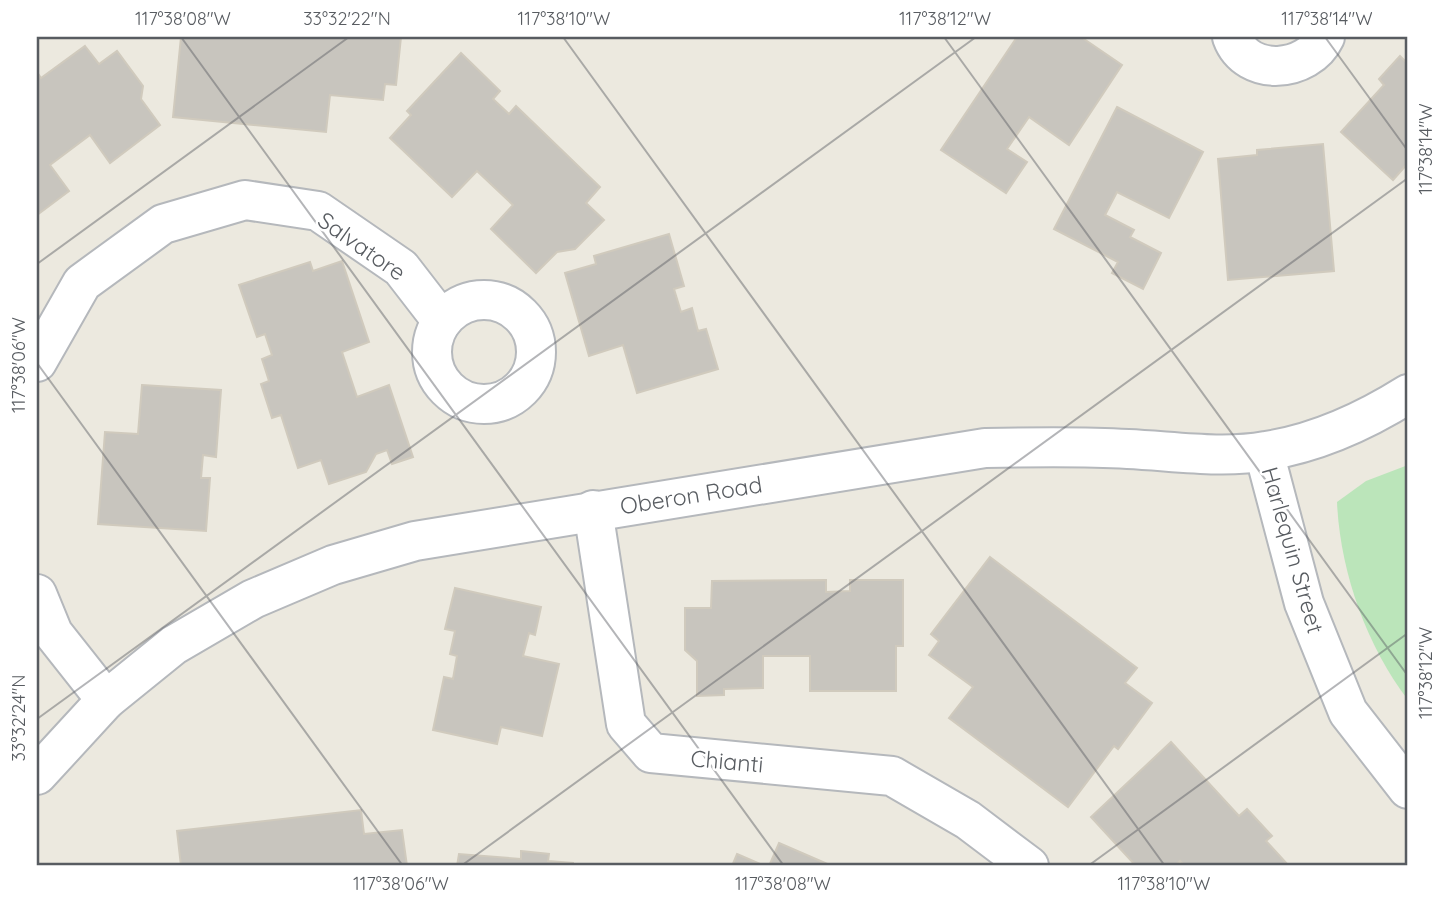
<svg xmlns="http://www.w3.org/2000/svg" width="1445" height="903" viewBox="0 0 1445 903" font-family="Quicksand,sans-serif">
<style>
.green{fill:#bbe5ba}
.building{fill:#c8c5be;stroke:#d0cabd;stroke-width:2}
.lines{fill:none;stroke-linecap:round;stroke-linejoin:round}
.minor-casing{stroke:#b5b8bc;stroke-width:42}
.minor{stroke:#fff;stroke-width:38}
.ticks{fill:none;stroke:#585c61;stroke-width:2;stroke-opacity:0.45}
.labels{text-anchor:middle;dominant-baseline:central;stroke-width:5;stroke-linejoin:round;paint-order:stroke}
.street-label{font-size:23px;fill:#585c61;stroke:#fff}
.neatline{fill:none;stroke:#585c61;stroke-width:2.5}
.ticks-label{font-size:18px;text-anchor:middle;fill:#585c61}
</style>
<rect width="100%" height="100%" fill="#ece9df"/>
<!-- green -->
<path class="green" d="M 1408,465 L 1408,700 C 1366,645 1340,571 1337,502 L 1366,481 Z"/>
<!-- building -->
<g class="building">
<path d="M 181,37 L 401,37 L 396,85 L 385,84 L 383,100 L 330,95 L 326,132 L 173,117 Z"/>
<path d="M 1017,37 L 1081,37 L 1122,65 L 1069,145 L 1029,117 L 1007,149 L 1027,162 L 1006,193 L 941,150 Z"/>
<path d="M 85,46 L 99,64 L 117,51 L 143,86 L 141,99 L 160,125 L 110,163 L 90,135 L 50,165 L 69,191 L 37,215 L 37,72 L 41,78 Z"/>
<path d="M 461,53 L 500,91 L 493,99 L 509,114 L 516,106 L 600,187 L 586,203 L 604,220 L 575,249 L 557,252 L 536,273 L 491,229 L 513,205 L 477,171 L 452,197 L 390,138 L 411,115 L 407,111 Z"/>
<path d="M 1400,56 L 1408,64 L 1408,163 L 1393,180 L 1341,132 L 1384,85 L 1379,79 Z"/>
<path d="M 1117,107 L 1203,152 L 1169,218 L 1117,192 L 1105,215 L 1134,230 L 1130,237 L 1161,253 L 1143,289 L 1112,273 L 1118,262 L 1054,229 Z"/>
<path d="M 1323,144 L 1334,271 L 1228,280 L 1218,159 L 1257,155 L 1257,150 Z"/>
<path d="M 669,234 L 684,286 L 674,289 L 681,312 L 692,308 L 698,331 L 706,329 L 718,369 L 637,393 L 623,345 L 589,356 L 565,273 L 596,264 L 594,256 Z"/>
<path d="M 342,261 L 369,342 L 342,352 L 357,397 L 389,385 L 413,457 L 392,464 L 387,450 L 376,454 L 366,472 L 329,484 L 321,460 L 298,468 L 281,415 L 272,418 L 261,384 L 269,381 L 262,359 L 272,355 L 265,334 L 257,337 L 239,285 L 310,262 L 313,271 Z"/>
<path d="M 142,385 L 221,390 L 216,457 L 203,455 L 201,478 L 210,478 L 206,531 L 98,524 L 105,432 L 138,434 Z"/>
<path d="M 990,557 L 1137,668 L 1125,683 L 1152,703 L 1118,749 L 1114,746 L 1068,807 L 949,718 L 973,687 L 929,655 L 939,641 L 931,634 Z"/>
<path d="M 826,580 L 826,592 L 850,591 L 850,580 L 903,580 L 903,646 L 896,646 L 896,691 L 810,691 L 810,656 L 763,656 L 763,688 L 724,689 L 724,695 L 697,696 L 697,661 L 685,650 L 685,608 L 711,608 L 712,581 Z"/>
<path d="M 455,588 L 541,607 L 535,635 L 529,633 L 523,656 L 559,664 L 542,736 L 501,727 L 497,744 L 433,730 L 444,677 L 453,679 L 457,656 L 450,654 L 455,631 L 445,629 Z"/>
<path d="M 1171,742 L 1239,816 L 1247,809 L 1272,836 L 1266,841 L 1289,866 L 1185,866 L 1180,861 L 1175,866 L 1136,866 L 1091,817 Z"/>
<path d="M 361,810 L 364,834 L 402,830 L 407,866 L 181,866 L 177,831 Z"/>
<path d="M 779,843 L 832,866 L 769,866 Z"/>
<path d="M 521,851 L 549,854 L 548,861 L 573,863 L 573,866 L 457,866 L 459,854 L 521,859 Z"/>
<path d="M 737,854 L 765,866 L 732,866 Z"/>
</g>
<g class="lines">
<defs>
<g id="minor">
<path d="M 1232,37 C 1247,78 1308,73 1325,37"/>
<circle cx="484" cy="352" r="52"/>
<path d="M 37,362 L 82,283 L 163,224 L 245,200 L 318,211 L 401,268 L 442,321"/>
<path d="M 1264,452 L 1304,603 L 1348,712 L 1408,789"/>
<path d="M 593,510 L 626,724 L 651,753 L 892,776 L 968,820 L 1029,866"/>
<path d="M 37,594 L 53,633 L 106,700"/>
<path d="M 37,775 L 106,700 L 174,645 L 253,599 L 333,565 L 415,541 L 985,448 C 1033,447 1080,446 1128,449 C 1173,451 1222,459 1266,451 C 1317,443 1365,421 1408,394"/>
</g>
</defs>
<!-- minor casing -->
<use href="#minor" class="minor-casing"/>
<!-- minor -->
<use href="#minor" class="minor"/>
</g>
<!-- ticks -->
<path class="ticks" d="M 181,37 L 784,866M 563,37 L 1165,866M 944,37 L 1408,676M 1325,37 L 1408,151M 37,264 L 349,37M 37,363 L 403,866M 37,719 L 976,37M 461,866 L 1408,178M 1088,866 L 1408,633"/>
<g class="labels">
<!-- street labels -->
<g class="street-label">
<text transform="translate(362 246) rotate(35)">Salvatore</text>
<text transform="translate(691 495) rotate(-9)">Oberon Road</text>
<text transform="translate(1293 550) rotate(74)">Harlequin Street</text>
<text transform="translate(727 761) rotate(5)">Chianti</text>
</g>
</g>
<!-- border -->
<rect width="1445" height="903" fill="none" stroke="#ffffff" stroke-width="77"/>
<rect x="38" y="38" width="1368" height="826" class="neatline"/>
<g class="ticks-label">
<text x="183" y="25">117°38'08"W</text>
<text x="347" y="25">33°32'22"N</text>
<text x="564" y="25">117°38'10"W</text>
<text x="945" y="25">117°38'12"W</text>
<text x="1327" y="25">117°38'14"W</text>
<text transform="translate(1426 149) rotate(-90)" y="6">117°38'14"W</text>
<text transform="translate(19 365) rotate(-90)" y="6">117°38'06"W</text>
<text transform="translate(1426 673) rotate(-90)" y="6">117°38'12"W</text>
<text transform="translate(19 718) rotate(-90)" y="6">33°32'24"N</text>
<text x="401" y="890">117°38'06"W</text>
<text x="783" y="890">117°38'08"W</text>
<text x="1164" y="890">117°38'10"W</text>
</g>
</svg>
